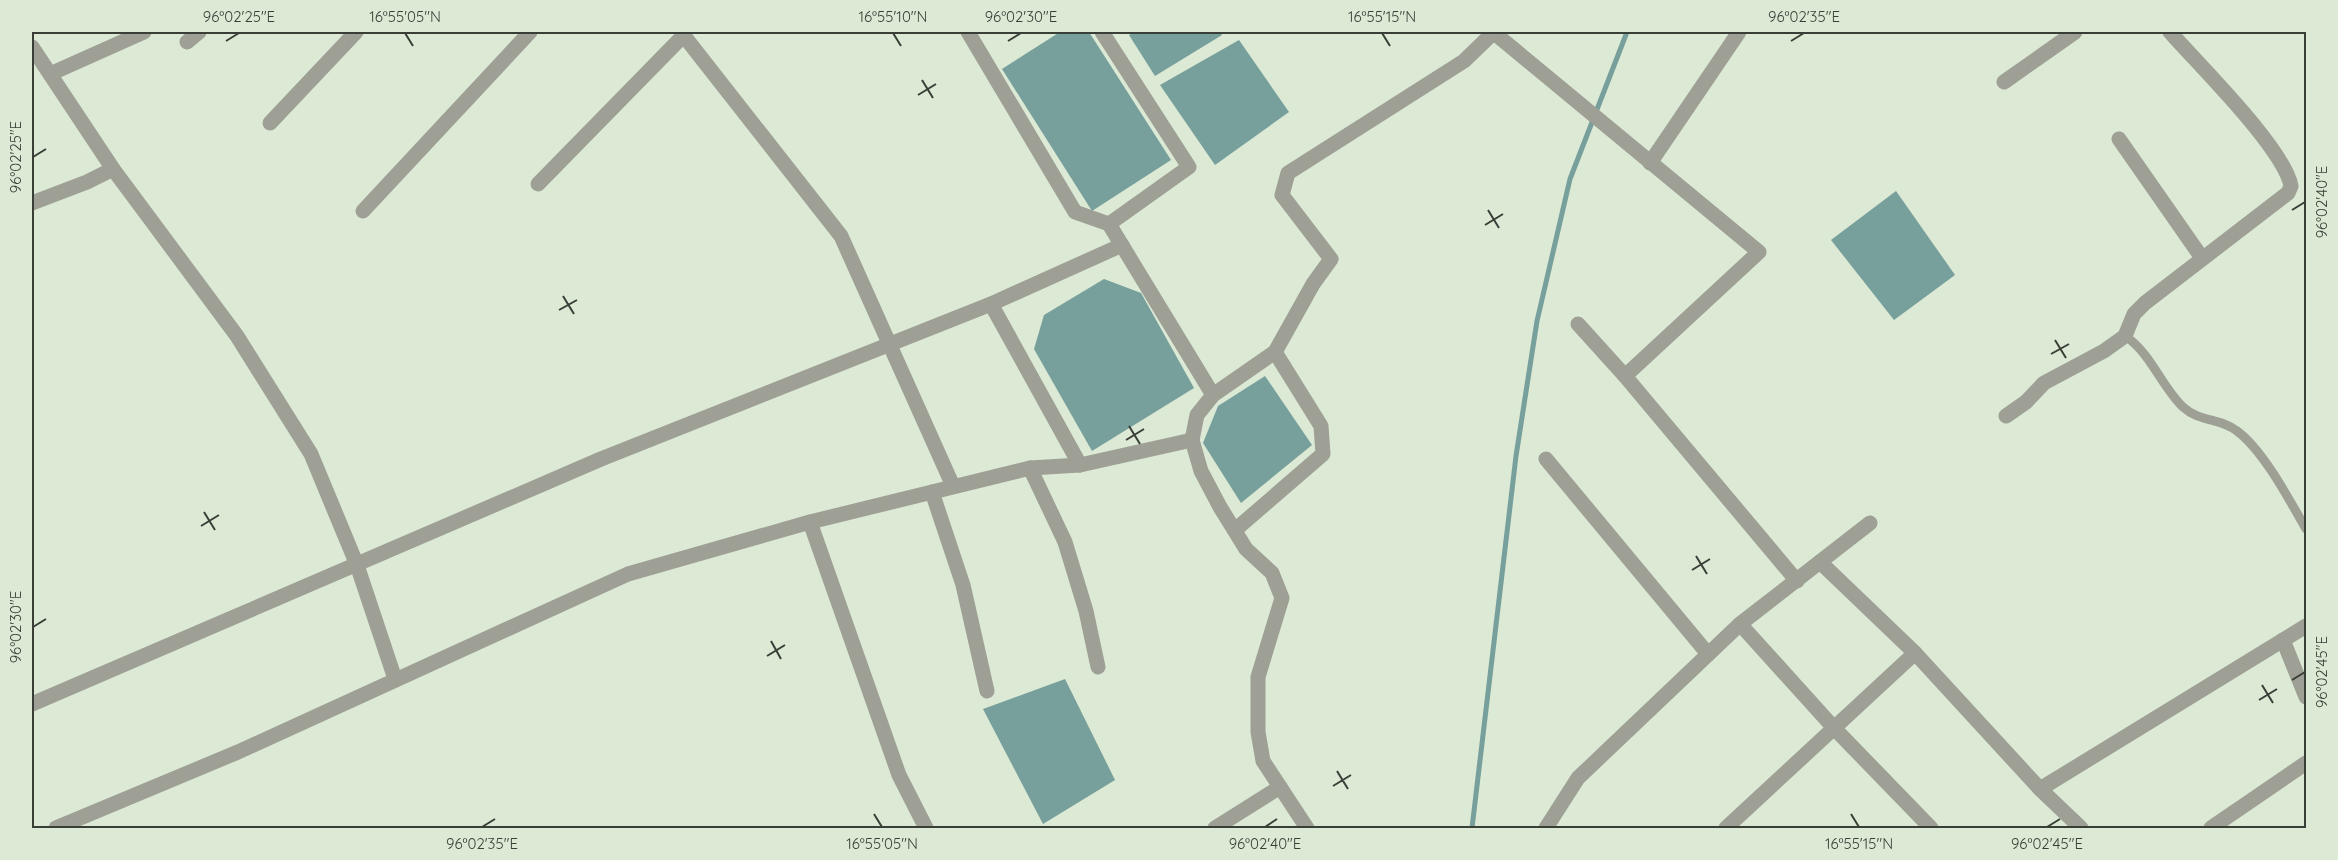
<svg xmlns="http://www.w3.org/2000/svg" width="2338" height="860" viewBox="0 0 2338 860" font-family="Quicksand,sans-serif">
<style>
.water{fill:#779f9b}
.lines{fill:none;stroke-linecap:round;stroke-linejoin:round}
.stream{stroke:#779f9b;stroke-width:5}
.lane{stroke:#9e9f95;stroke-width:9}
.street{stroke:#9e9f95;stroke-width:15}
.ticks{fill:none;stroke:#393f37;stroke-width:2}
.neatline{fill:none;stroke:#393f37;stroke-width:2}
.ticks-label{font-size:15px;text-anchor:middle;fill:#393f37}
</style>
<rect width="100%" height="100%" fill="#dbe9d5"/>
<!-- water -->
<g class="water">
<path d="M 1060,32 L 1089,32 L 1171,160 L 1092,211 L 1002,69 Z"/>
<path d="M 1134,32 L 1220,32 L 1222,35 L 1155,76 L 1129,35 Z"/>
<path d="M 1239,40 L 1289,112 L 1215,165 L 1160,85 Z"/>
<path d="M 1896,191 L 1955,275 L 1894,320 L 1831,240 Z"/>
<path d="M 1104,279 L 1141,293 L 1194,388 L 1092,451 L 1034,349 L 1044,315 Z"/>
<path d="M 1265,376 L 1312,445 L 1241,503 L 1203,443 L 1218,406 Z"/>
<path d="M 1065,679 L 1115,780 L 1043,824 L 983,709 Z"/>
</g>
<g class="lines">
<!-- stream -->
<path class="stream" d="M 1472,828 L 1516,456 L 1537,321 L 1570,179 L 1627,32"/>
<!-- lane -->
<path class="lane" d="M 2125,336 C 2151,353 2161,386 2183,407 C 2199,422 2221,418 2237,431 C 2263,450 2290,501 2306,529"/>
<!-- street -->
<g class="street">
<path d="M 681,32 L 841,236 L 953,486"/>
<path d="M 968,32 L 1075,212 L 1109,224 L 1213,395"/>
<path d="M 1102,32 L 1189,167 L 1109,224"/>
<path d="M 1493,32 L 1759,252 L 1625,376"/>
<path d="M 187,42 L 199,32"/>
<path d="M 32,47 L 113,169 L 237,336 L 311,454 L 357,565 L 395,679"/>
<path d="M 50,74 L 144,32"/>
<path d="M 2004,82 L 2075,32"/>
<path d="M 270,123 L 356,32"/>
<path d="M 2119,139 L 2202,258"/>
<path d="M 1650,163 L 1739,32"/>
<path d="M 538,184 L 684,35"/>
<path d="M 32,203 L 87,182 L 113,169"/>
<path d="M 363,211 L 530,32"/>
<path d="M 991,304 L 1080,465"/>
<path d="M 1578,324 L 1625,376 L 1797,581"/>
<path d="M 2006,416 L 2026,402 L 2044,383 L 2104,351 L 2125,336 L 2134,314 L 2145,303 L 2288,193 L 2291,186 C 2284,148 2198,64 2170,32"/>
<path d="M 1546,459 L 1708,654"/>
<path d="M 1030,468 L 1065,542 L 1086,611 L 1098,667"/>
<path d="M 932,492 L 963,585 L 987,691"/>
<path d="M 810,522 L 899,775 L 926,828"/>
<path d="M 1235,530 L 1323,454 L 1321,426 L 1275,352"/>
<path d="M 1820,562 L 1915,653 L 2040,789 L 2081,828"/>
<path d="M 1740,624 L 1834,728 L 1931,828"/>
<path d="M 2283,640 L 2306,697"/>
<path d="M 32,704 L 601,459 L 991,304 L 1122,245"/>
<path d="M 2040,789 L 2306,626"/>
<path d="M 56,828 L 238,752 L 628,574 L 810,522 L 1030,468 L 1080,465 L 1192,440"/>
<path d="M 1215,828 L 1280,787"/>
<path d="M 1307,828 L 1263,761 L 1258,732 L 1258,677 L 1282,598 L 1272,573 L 1246,549 L 1220,507 L 1201,471 L 1192,440 L 1197,415 L 1213,395 L 1275,352 L 1313,284 L 1331,259 L 1282,195 L 1288,173 L 1464,61 L 1494,32"/>
<path d="M 1546,828 L 1578,778 L 1740,624 L 1870,523"/>
<path d="M 1726,828 L 1915,653"/>
<path d="M 2211,828 L 2306,763"/>
</g>
</g>
<!-- ticks -->
<path class="ticks" d="M 405,33 L 413,46M 893,33 L 901,46M 1382,33 L 1390,46M 226,41 L 239,33M 1008,41 L 1021,33M 1791,41 L 1804,33M 922,80 L 933,98M 918,95 L 936,84M 33,157 L 46,149M 1488,210 L 1499,228M 2292,210 L 2305,202M 1485,225 L 1503,214M 563,296 L 574,314M 559,310 L 577,300M 2055,340 L 2066,358M 2051,354 L 2069,344M 1129,426 L 1140,444M 1126,440 L 1144,429M 204,512 L 215,530M 201,526 L 219,515M 1696,556 L 1707,574M 1692,570 L 1710,559M 33,627 L 46,619M 771,641 L 781,659M 767,656 L 785,645M 2292,680 L 2305,672M 2262,685 L 2273,703M 2259,700 L 2277,689M 1337,771 L 1348,789M 1333,786 L 1351,775M 874,814 L 882,827M 1851,814 L 1859,827M 482,827 L 495,819M 1265,827 L 1277,819M 2047,827 L 2060,819"/>
<!-- border -->
<rect width="2338" height="860" fill="none" stroke="#dbe9d5" stroke-width="66"/>
<rect x="33" y="33" width="2272" height="794" class="neatline"/>
<g class="ticks-label">
<text x="239" y="22">96°02'25"E</text>
<text x="405" y="22">16°55'05"N</text>
<text x="893" y="22">16°55'10"N</text>
<text x="1021" y="22">96°02'30"E</text>
<text x="1382" y="22">16°55'15"N</text>
<text x="1804" y="22">96°02'35"E</text>
<text transform="translate(16 157) rotate(-90)" y="5">96°02'25"E</text>
<text transform="translate(2322 202) rotate(-90)" y="5">96°02'40"E</text>
<text transform="translate(16 627) rotate(-90)" y="5">96°02'30"E</text>
<text transform="translate(2322 672) rotate(-90)" y="5">96°02'45"E</text>
<text x="482" y="849">96°02'35"E</text>
<text x="882" y="849">16°55'05"N</text>
<text x="1265" y="849">96°02'40"E</text>
<text x="1859" y="849">16°55'15"N</text>
<text x="2047" y="849">96°02'45"E</text>
</g>
</svg>
